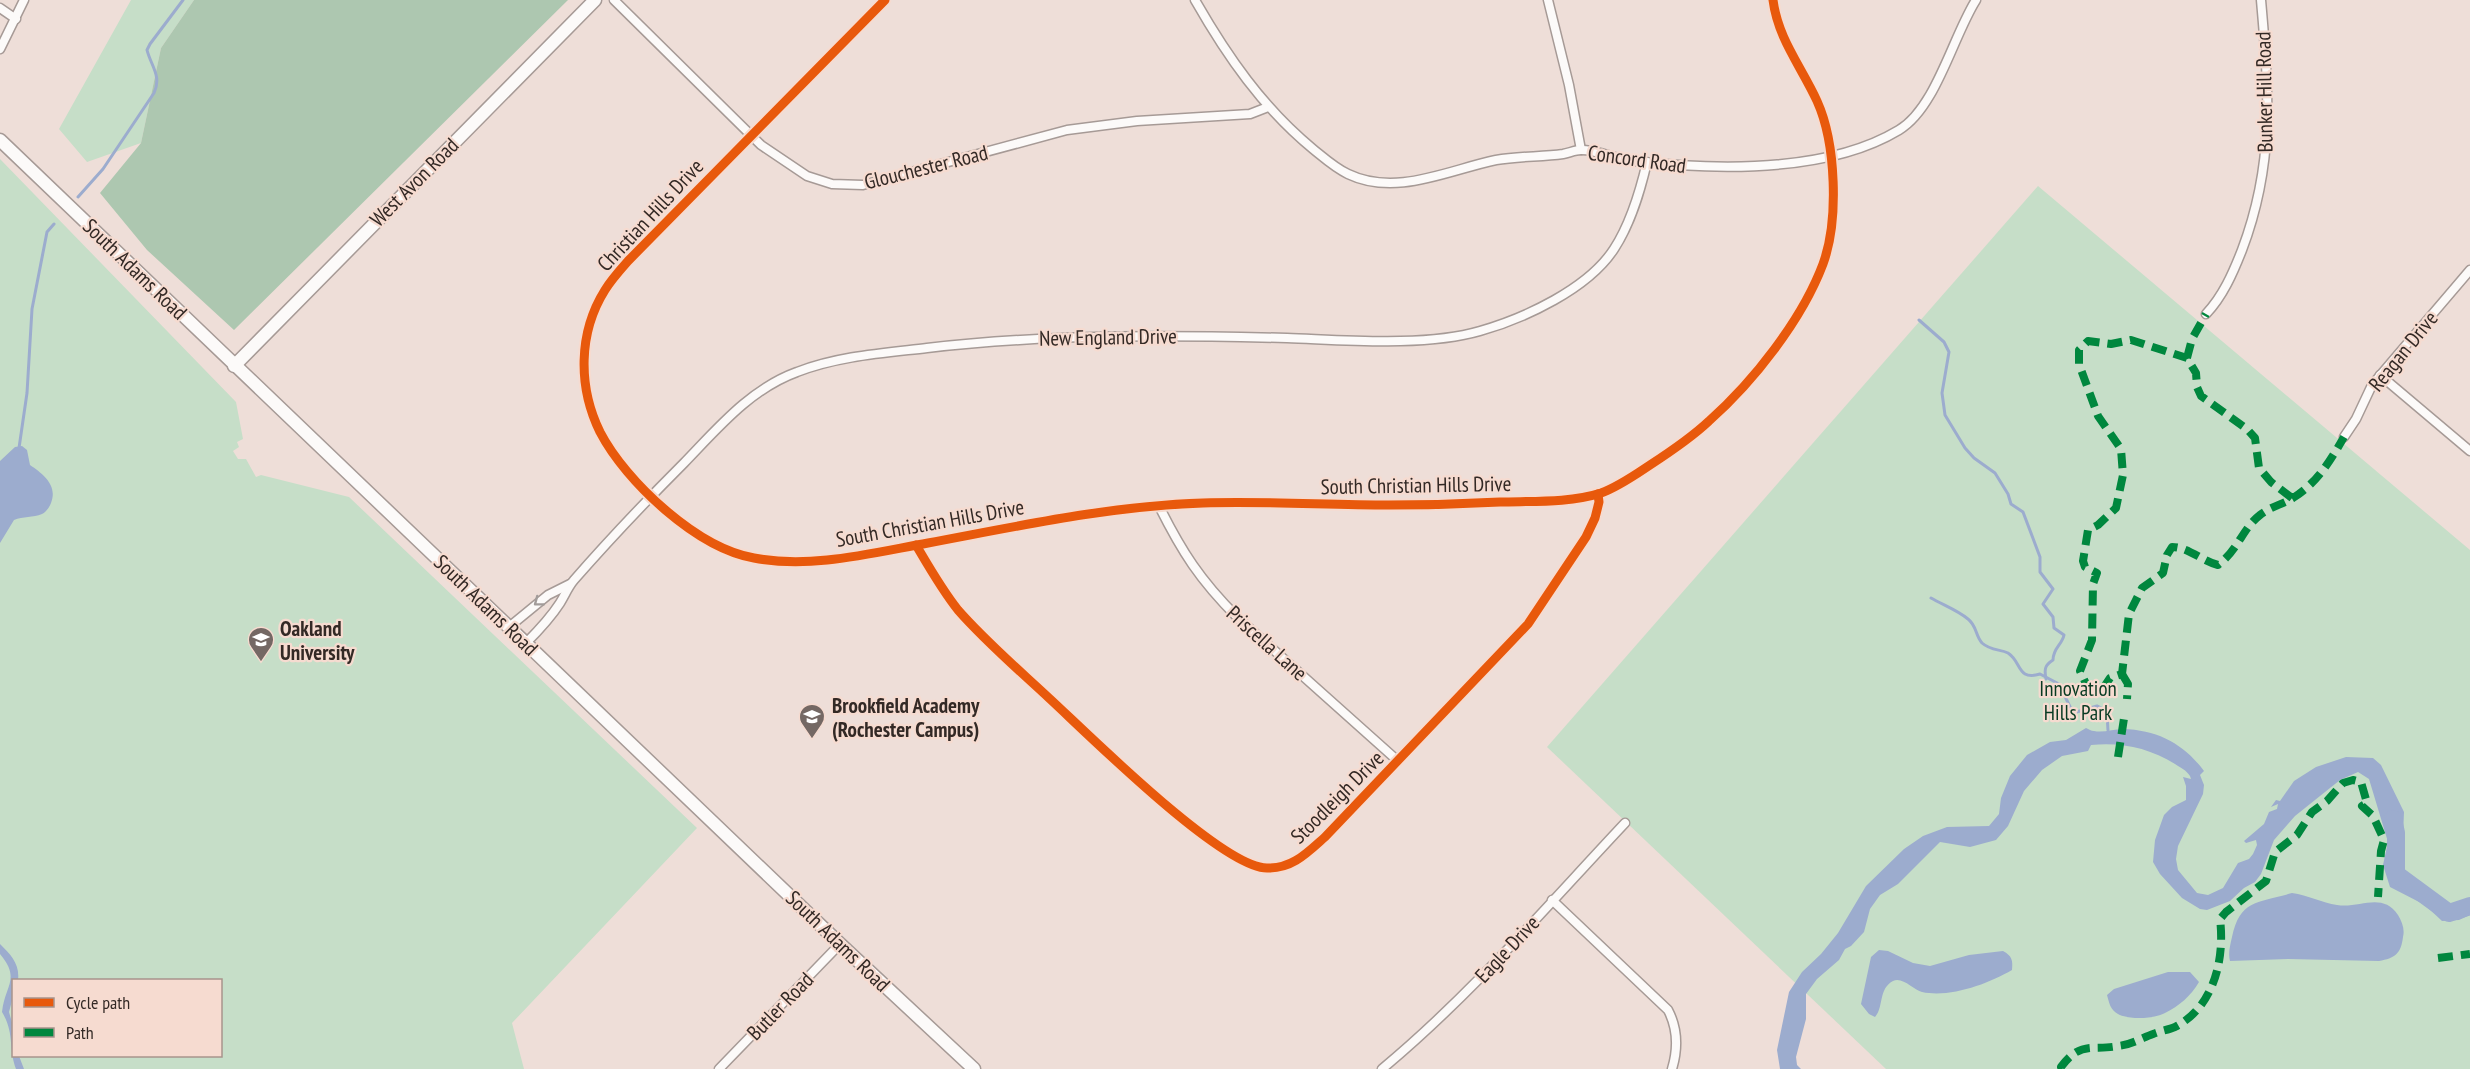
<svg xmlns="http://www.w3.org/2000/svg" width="2470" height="1069" viewBox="0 0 2470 1069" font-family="'PT Sans Narrow',sans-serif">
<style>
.green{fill:#c6dec8;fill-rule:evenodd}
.forest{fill:#adc7b0}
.water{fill:#9cacce}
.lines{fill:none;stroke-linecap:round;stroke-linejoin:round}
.stream{stroke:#9cacce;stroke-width:3}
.river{stroke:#9cacce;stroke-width:18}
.street-casing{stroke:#a69a96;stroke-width:11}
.secondary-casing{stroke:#a69a96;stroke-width:15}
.street{stroke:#fcfaf9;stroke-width:8}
.secondary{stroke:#fcfaf9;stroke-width:12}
.quiet{stroke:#00873e;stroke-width:8;stroke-dasharray:15 8;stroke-linecap:butt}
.cycleway-casing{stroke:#f6dbd0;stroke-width:13}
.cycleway{stroke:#e8590c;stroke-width:9}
.oneway{stroke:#a29c9a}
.labels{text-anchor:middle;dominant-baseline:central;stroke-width:4.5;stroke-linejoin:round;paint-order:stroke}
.street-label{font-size:21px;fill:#332925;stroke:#f6dbd0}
.poi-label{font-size:21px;font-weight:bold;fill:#332925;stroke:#f6dbd0;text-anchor:start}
.park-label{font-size:21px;fill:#083a22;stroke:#f6dbd0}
</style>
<rect width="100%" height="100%" fill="#eeded8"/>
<!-- green -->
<g class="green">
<path d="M 131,0 L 194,0 L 161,48 L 141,143 L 87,162 L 59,129 Z"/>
<path d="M 0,159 L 236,402 L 243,439 L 237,442 L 239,447 L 233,451 L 238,459 L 246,459 L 256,477 L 261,475 L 349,497 L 697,828 L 512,1023 L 524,1069 L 0,1069 ZM 14,980 L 220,980 L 220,1056 L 14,1056 Z"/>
<path d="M 2038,186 L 2470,550 L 2470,1069 L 1886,1069 L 1547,747 Z"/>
</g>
<!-- forest -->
<path class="forest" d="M 194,0 L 568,0 L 234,330 L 147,250 L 100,193 L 141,143 L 161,48 Z"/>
<!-- water -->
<g class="water">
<path d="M 22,446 L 27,450 L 30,465 C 43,474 58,485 51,503 C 49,508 46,512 42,514 C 33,518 23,516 14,520 L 0,543 L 0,461 L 15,447 Z"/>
<path d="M 2086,728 C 2089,729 2091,731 2094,731 C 2103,733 2114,729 2123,729 C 2158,730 2184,744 2204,771 L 2200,775 L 2204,785 L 2203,794 L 2178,846 L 2176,859 L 2178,870 L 2197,893 L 2208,895 L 2223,888 L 2238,863 L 2249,859 L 2253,854 L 2257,845 L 2256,840 L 2246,843 L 2244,841 L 2264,824 L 2269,812 L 2277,809 L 2278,804 L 2271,807 L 2276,800 L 2280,801 L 2294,781 L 2316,767 L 2346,757 L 2373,758 L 2381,765 L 2404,812 L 2403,836 L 2393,846 L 2393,853 L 2406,882 L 2433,899 L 2450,906 L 2459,907 L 2470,903 L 2470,915 L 2459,920 L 2442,921 L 2425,905 L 2390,887 L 2383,865 L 2388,842 L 2369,779 L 2358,772 L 2340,780 L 2295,816 L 2274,840 L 2261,874 L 2255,882 L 2244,888 L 2230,901 L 2207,910 L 2200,909 L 2182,898 L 2160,874 L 2153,862 L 2155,840 L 2164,815 L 2172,807 L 2186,800 L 2186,786 L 2183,777 L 2191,779 L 2190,776 C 2186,770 2181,768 2175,764 C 2149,748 2122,742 2091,745 L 2088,751 L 2062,756 L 2042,770 L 2024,791 L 2008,826 L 1996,840 L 1970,847 L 1940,842 L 1898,884 L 1880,895 L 1870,909 L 1864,932 L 1851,946 L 1845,949 L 1839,960 L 1817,979 L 1806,994 L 1806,1019 L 1796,1057 L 1797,1065 L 1801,1069 L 1780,1069 L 1777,1050 L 1789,992 L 1802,972 L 1821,954 L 1838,933 L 1866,886 L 1904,849 L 1923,836 L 1947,827 L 1989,826 L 1999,814 L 2001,798 L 2010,776 L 2027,755 L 2050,742 L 2066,740 Z"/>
<path d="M 2292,893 C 2308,895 2322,903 2337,905 C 2359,909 2382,891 2398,915 C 2402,922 2405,929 2403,937 C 2401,954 2395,958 2379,961 L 2288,959 L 2230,961 C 2228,953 2230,946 2232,937 C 2240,899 2258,903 2292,893 Z"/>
<path d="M 0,944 C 11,955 20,964 18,980 L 14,980 L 13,997 L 9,1012 L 13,1026 L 14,1056 L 19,1056 L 24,1069 L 16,1069 C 8,1047 15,1034 2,1012 C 5,985 21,979 0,954 Z"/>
<path d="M 1879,950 L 1888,951 L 1913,963 L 1930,966 L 1969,955 L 2003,951 C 2012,956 2013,960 2012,970 C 1988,984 1950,998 1922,992 C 1914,990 1902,976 1893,981 C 1878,989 1884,1007 1875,1017 L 1869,1014 L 1861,1004 L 1871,957 Z"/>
<path d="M 2168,972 L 2190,972 L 2199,982 C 2191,996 2179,1006 2165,1013 C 2154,1019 2129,1020 2118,1014 C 2110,1010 2109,1002 2107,995 L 2114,989 Z"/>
</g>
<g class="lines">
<!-- stream -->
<g class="stream">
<path d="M 78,197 L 103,169 L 154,93 C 162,76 151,66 147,50 L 150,44 L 183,0"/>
<path d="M 1919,320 L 1944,342 L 1949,352 L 1942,393 L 1945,415 L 1965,448 L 1974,458 L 1995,473 L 2008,494 L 2011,504 L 2023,512 L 2040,557 L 2040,572 L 2053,589 L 2043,604 L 2053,617 L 2054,628 L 2064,635 C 2062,645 2053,648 2053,660 C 2045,665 2044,669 2046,679"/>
<path d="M 19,448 L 27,393 L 32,309 L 47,232 L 54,224"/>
<path d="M 1931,598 C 1943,605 1957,610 1968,619 C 1977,626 1975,635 1982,643 C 1991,651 2000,649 2008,653 C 2022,662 2017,681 2040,674 L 2059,684 L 2073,713 L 2097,706 C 2109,711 2107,719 2108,730"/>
</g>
<!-- river -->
<path class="river" d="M 2393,819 L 2396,833 L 2396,874 L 2449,913 L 2470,906"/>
<defs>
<g id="street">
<path d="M 614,0 L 761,145 L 807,176 L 832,184 L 863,185 L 1067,130 L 1137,121 L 1250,114 L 1268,107"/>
<path d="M 885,0 L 628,261 C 620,270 611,280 605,290 C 578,333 578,387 600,432 C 626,482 697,548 754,558 C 811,569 872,553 928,543 C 1019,526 1110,506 1203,503 C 1265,501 1327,505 1389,505 C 1426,505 1463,504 1500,502 C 1533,501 1570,503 1601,493 C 1618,487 1635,475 1650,465 C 1670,452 1691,438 1709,421 C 1753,382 1802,320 1823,264 C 1839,220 1836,143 1817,101 C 1801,66 1778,39 1773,0"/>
<path d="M 1195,0 C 1227,56 1263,108 1313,149 C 1323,157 1335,168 1348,174 C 1396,197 1448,170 1496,160 C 1519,156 1541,157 1563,154 C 1569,153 1575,150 1581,150 C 1598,150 1616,159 1633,161 C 1714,170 1826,174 1899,130 C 1936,108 1953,36 1976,0"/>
<path d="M 1548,0 L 1569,85 L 1581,150"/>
<path d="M 0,8 L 16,19"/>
<path d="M 0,49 L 24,0"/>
<path d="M 2206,314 C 2223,296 2233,273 2242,250 C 2275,163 2269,91 2261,0"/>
<path d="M 2380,375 L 2470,451"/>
<path d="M 2344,437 L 2356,419 L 2372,385 L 2470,270"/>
<path d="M 1159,506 C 1182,552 1200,580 1237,617 L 1398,761"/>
<path d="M 916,545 C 929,567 942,590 958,610 C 986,642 1019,670 1050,699 C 1087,733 1222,868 1267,868 C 1292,869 1307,853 1325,837 L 1528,624 L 1586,537 L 1595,518 L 1599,502 L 1598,494"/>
<path d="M 509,627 L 548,595 L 570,584"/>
<path d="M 526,643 C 538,631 551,617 560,603 C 565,595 568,587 574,580 C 609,540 646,501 684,463 C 717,429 750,389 797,372 C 838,356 884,353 927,348 C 1047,334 1166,335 1287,338 C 1345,340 1425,347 1480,331 C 1525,318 1588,289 1614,249 C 1631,223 1640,192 1647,162"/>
<path d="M 1552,900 L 1668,1010 C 1678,1029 1678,1049 1672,1069"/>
<path d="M 719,1069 L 840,944"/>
<path d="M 1382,1069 C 1471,995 1546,907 1625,823"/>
</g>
<g id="secondary">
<path d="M 0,140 L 840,944 L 974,1069"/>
<path d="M 234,366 L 595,0"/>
</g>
</defs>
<!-- street casing -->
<use href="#street" class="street-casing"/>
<!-- secondary casing -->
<use href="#secondary" class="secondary-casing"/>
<!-- street -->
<use href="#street" class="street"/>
<!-- secondary -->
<use href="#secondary" class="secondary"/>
<!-- quiet -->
<g class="quiet">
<path d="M 2187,358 L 2192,339 L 2206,314"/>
<path d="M 2292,498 L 2271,482 L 2259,468 L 2255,438 L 2247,429 L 2201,396 L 2197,387 L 2196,373 L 2187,358 L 2131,340 L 2111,344 L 2088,341 L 2079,350 L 2079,364 L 2098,416 L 2121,449 L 2123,475 L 2116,508 L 2098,525 L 2088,530 L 2083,561 L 2085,567 L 2097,573 L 2093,584 L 2092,640 L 2080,671 L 2088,688 L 2095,691 L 2104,687 L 2110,678 L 2122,674 L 2129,614 L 2142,588 L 2163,573 L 2167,555 L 2172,547 C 2188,547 2202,561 2218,565 C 2239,549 2242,529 2260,515 C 2270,507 2283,504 2293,498 C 2318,482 2330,461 2344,437"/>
<path d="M 2122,674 L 2128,684 L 2127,699"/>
<path d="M 2118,757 L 2125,712"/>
<path d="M 2438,958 L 2470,954"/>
<path d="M 2062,1069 L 2061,1067 C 2081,1040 2093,1051 2118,1046 C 2130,1045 2142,1038 2153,1034 C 2160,1031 2168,1030 2175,1027 C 2214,1007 2225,959 2220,919 L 2226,912 L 2266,881 L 2275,852 L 2297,835 L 2312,812 L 2327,801 L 2343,783 L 2353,780 L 2361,782 L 2367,803 L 2362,806 L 2373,816 L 2384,840 L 2381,851 L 2378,897"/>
</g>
<defs>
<g id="cycleway">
<path d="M 885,0 L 628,261 C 620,270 611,280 605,290 C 578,333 578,387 600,432 C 626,482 697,548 754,558 C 811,569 872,553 928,543 C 1019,526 1110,506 1203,503 C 1265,501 1327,505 1389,505 C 1426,505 1463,504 1500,502 C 1533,501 1570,503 1601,493 C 1618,487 1635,475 1650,465 C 1670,452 1691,438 1709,421 C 1753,382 1802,320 1823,264 C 1839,220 1836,143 1817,101 C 1801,66 1778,39 1773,0"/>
<path d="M 916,545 C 929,567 942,590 958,610 C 986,642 1019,670 1050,699 C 1087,733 1222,868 1267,868 C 1292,869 1307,853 1325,837 L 1528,624 L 1586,537 L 1595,518 L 1599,502 L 1598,494"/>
</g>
</defs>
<!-- cycleway casing -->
<use href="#cycleway" class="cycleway-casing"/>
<!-- cycleway -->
<use href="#cycleway" class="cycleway"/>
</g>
<!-- one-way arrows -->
<defs><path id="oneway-chevron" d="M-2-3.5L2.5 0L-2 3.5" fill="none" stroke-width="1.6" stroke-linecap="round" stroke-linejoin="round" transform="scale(1.5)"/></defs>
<use class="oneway" href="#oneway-chevron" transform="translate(538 602) rotate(143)"/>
<!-- icons -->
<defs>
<symbol id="university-pin" viewBox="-11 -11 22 30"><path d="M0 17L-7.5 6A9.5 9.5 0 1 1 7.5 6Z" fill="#746864" stroke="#f6dbd0"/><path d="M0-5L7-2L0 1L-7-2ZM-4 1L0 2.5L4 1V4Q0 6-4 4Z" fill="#fff"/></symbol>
<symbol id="school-pin" viewBox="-11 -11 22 30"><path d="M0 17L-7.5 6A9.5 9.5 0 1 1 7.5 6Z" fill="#746864" stroke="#f6dbd0"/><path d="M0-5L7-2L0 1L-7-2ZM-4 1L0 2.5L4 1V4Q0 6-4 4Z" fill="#fff"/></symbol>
</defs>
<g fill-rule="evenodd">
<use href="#university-pin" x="246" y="625" width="30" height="40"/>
<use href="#school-pin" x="797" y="702" width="30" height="40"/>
</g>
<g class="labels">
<!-- street labels -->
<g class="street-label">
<text transform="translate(2264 92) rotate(-91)">Bunker Hill Road</text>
<text transform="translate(1637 159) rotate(8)">Concord Road</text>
<text transform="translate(926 167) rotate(-14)">Glouchester Road</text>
<text transform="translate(414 182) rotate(-45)">West Avon Road</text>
<text transform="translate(650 215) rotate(-47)">Christian Hills Drive</text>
<text transform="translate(135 269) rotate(44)">South Adams Road</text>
<text transform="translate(1108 337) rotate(-1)">New England Drive</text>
<text transform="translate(2403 351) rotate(-51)">Reagan Drive</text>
<text transform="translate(1416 485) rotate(-1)">South Christian Hills Drive</text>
<text transform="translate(930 523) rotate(-10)">South Christian Hills Drive</text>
<text transform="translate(486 605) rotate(44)">South Adams Road</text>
<text transform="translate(1267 643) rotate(42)">Priscella Lane</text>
<text transform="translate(1337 797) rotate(-45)">Stoodleigh Drive</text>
<text transform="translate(838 941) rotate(44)">South Adams Road</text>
<text transform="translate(1507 949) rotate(-47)">Eagle Drive</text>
<text transform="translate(780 1006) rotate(-46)">Butler Road</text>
</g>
<!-- poi labels -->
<g class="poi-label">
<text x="280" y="628">Oakland<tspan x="280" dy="24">University</tspan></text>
<text x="832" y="705">Brookfield Academy<tspan x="832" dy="24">(Rochester Campus)</tspan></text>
</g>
<!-- park labels -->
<g class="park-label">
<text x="2078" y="688">Innovation<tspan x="2078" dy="24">Hills Park</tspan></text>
</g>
</g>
<!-- legend -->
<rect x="12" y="979" width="210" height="78" fill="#f6dbd0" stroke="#a8948c" stroke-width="1.5"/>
<rect x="24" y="998" width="30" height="9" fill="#e8590c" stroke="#a8948c" stroke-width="1.5"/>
<text x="66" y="1009" font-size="18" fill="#332925">Cycle path</text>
<rect x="24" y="1028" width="30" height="9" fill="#00873e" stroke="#a8948c" stroke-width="1.5"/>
<text x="66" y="1039" font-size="18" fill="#332925">Path</text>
</svg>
